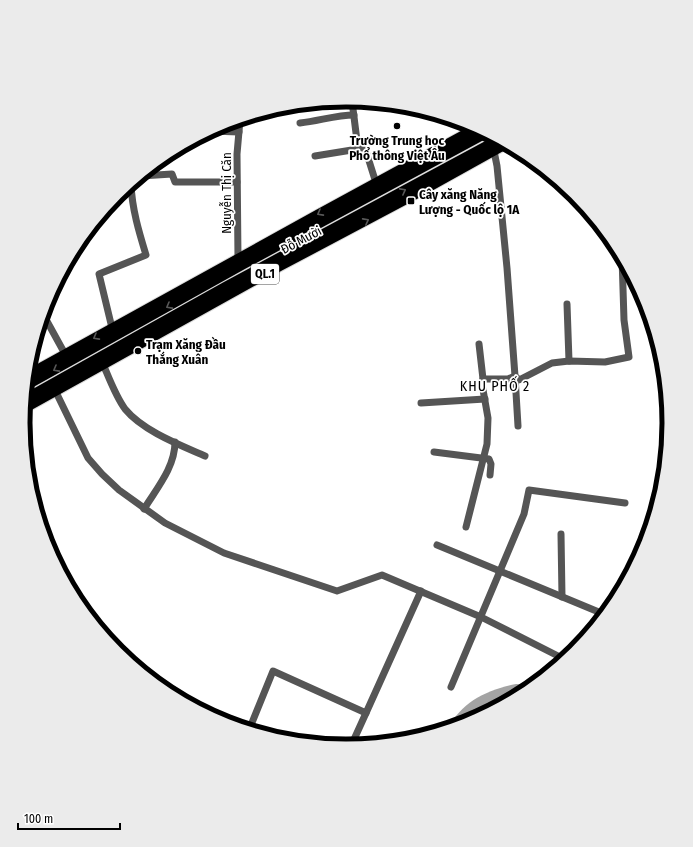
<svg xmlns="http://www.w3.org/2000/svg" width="693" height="847" viewBox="0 0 693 847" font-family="'Fira Sans Condensed',sans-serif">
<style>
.water{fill:#a3a3a3}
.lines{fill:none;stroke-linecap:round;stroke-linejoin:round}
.highway-casing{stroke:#dbdbdb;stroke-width:12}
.minor{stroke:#555;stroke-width:7}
.highway{stroke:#000;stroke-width:10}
.oneway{stroke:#595959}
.poi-dot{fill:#000;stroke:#fff;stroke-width:1.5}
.labels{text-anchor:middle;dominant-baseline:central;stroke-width:3.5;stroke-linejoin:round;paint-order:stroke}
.shield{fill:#fff;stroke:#4c4c4c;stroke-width:1}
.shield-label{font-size:12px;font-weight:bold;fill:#000}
.poi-label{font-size:13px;font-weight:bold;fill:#000;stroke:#fff;text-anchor:start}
.street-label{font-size:13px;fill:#000;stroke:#fff}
.neighbourhood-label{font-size:14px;letter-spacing:1px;fill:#000;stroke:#fff}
.rim{fill:none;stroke:#000;stroke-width:5}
</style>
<rect width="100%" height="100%" fill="#fff"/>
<!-- water -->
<g class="water">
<path d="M 666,459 L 664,487 L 645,548 L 651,517 Z"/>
<path d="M 516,684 L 535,685 C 513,703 476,721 448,729 C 461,702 487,690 516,684 Z"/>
</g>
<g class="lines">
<defs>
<g id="highway">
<path d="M 28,375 L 321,213 L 477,128"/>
<path d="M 27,385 L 242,265 L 486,133"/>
<path d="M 25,399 L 225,287 L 498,140"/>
<path d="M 25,408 L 280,266 L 423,190 L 506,144"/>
</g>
</defs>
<!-- highway casing -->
<use href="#highway" class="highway-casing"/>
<!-- minor -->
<g class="minor">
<path d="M 352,101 L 358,149 L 365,148 L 376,183"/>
<path d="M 240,120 L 237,154 L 238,259 L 240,262"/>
<path d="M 300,123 C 319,121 336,115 354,115"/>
<path d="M 211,131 L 239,132"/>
<path d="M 494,151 L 497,166 L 507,268 L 515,376 L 519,380 L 552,363 L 569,361 L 605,362 L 629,357 L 624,320 L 622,257"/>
<path d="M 315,156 L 358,149"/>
<path d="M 141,176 L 172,174 L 175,182 L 237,182"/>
<path d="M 567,304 L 569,361"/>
<path d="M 43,314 L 65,354"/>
<path d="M 112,328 L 99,274 L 146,255 C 139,232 132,209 131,184"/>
<path d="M 479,344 L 483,379"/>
<path d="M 103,364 C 109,378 116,397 125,409 C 143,431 180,445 205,456"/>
<path d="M 54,388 L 88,458 L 102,474 L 119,490 L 165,523 L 224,553 L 337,591 L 382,575 L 481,617 L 566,660"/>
<path d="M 421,403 L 485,399"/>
<path d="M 434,452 L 489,459 L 491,464 L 490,475"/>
<path d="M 144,509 C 157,488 175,467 175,442"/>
<path d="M 466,527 L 487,444 L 488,418 L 482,384 L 483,379 L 508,379 L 515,376 L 518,426"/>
<path d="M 561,534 L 562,597"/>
<path d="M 437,545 L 606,615"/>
<path d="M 451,687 L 524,514 L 529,490 L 625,503"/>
<path d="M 249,730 L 273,671 L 366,713 L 421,591"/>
<path d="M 305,743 L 307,740 L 318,744"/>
<path d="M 351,746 L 366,713"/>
</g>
<!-- highway -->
<use href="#highway" class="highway"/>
</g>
<!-- one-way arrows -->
<defs><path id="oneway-chevron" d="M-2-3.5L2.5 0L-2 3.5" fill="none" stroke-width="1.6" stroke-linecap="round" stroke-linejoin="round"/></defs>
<g class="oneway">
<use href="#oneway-chevron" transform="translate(403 191) rotate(-28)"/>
<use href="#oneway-chevron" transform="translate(320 213) rotate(151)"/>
<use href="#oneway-chevron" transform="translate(366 221) rotate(-28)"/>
<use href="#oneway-chevron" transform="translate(169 306) rotate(151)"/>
<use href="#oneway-chevron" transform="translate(96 337) rotate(151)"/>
<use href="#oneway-chevron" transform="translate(56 369) rotate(151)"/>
</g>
<!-- markers -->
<g class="poi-dot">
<circle cx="397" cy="126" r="4"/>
<rect x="407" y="197" width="8" height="8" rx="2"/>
<circle cx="138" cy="351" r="4"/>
</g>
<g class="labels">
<!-- shield labels -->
<rect class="shield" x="251" y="264" width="28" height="20" rx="3"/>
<g class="shield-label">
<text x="265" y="274">QL.1</text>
</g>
<!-- poi labels -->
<g class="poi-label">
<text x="397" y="140" text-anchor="middle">Trường Trung học<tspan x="397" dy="15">Phổ thông Việt Âu</tspan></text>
<text x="419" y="194">Cây xăng Năng<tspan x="419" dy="15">Lượng - Quốc lộ 1A</tspan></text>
<text x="146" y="344">Trạm Xăng Đầu<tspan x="146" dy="15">Thắng Xuân</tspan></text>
</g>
<!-- street labels -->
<g class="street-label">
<text transform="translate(226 193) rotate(-90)">Nguyễn Thị Căn</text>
<text transform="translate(301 240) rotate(-28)">Đỗ Mười</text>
</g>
<!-- neighbourhood labels -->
<g class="neighbourhood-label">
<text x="495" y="386">KHU PHỐ 2</text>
</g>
</g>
<!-- crop -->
<path d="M0 0H693V847H0ZM30 423a316 316 0 1 1 632 0a316 316 0 1 1-632 0Z" fill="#ebebeb" fill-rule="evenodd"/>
<path class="rim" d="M30 423a316 316 0 1 1 632 0a316 316 0 1 1-632 0Z"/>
<!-- scale -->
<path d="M18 823v6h102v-6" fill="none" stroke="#000000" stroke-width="2"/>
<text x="24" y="823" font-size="12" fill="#000000" stroke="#ffffff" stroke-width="3" paint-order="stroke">100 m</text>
</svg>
